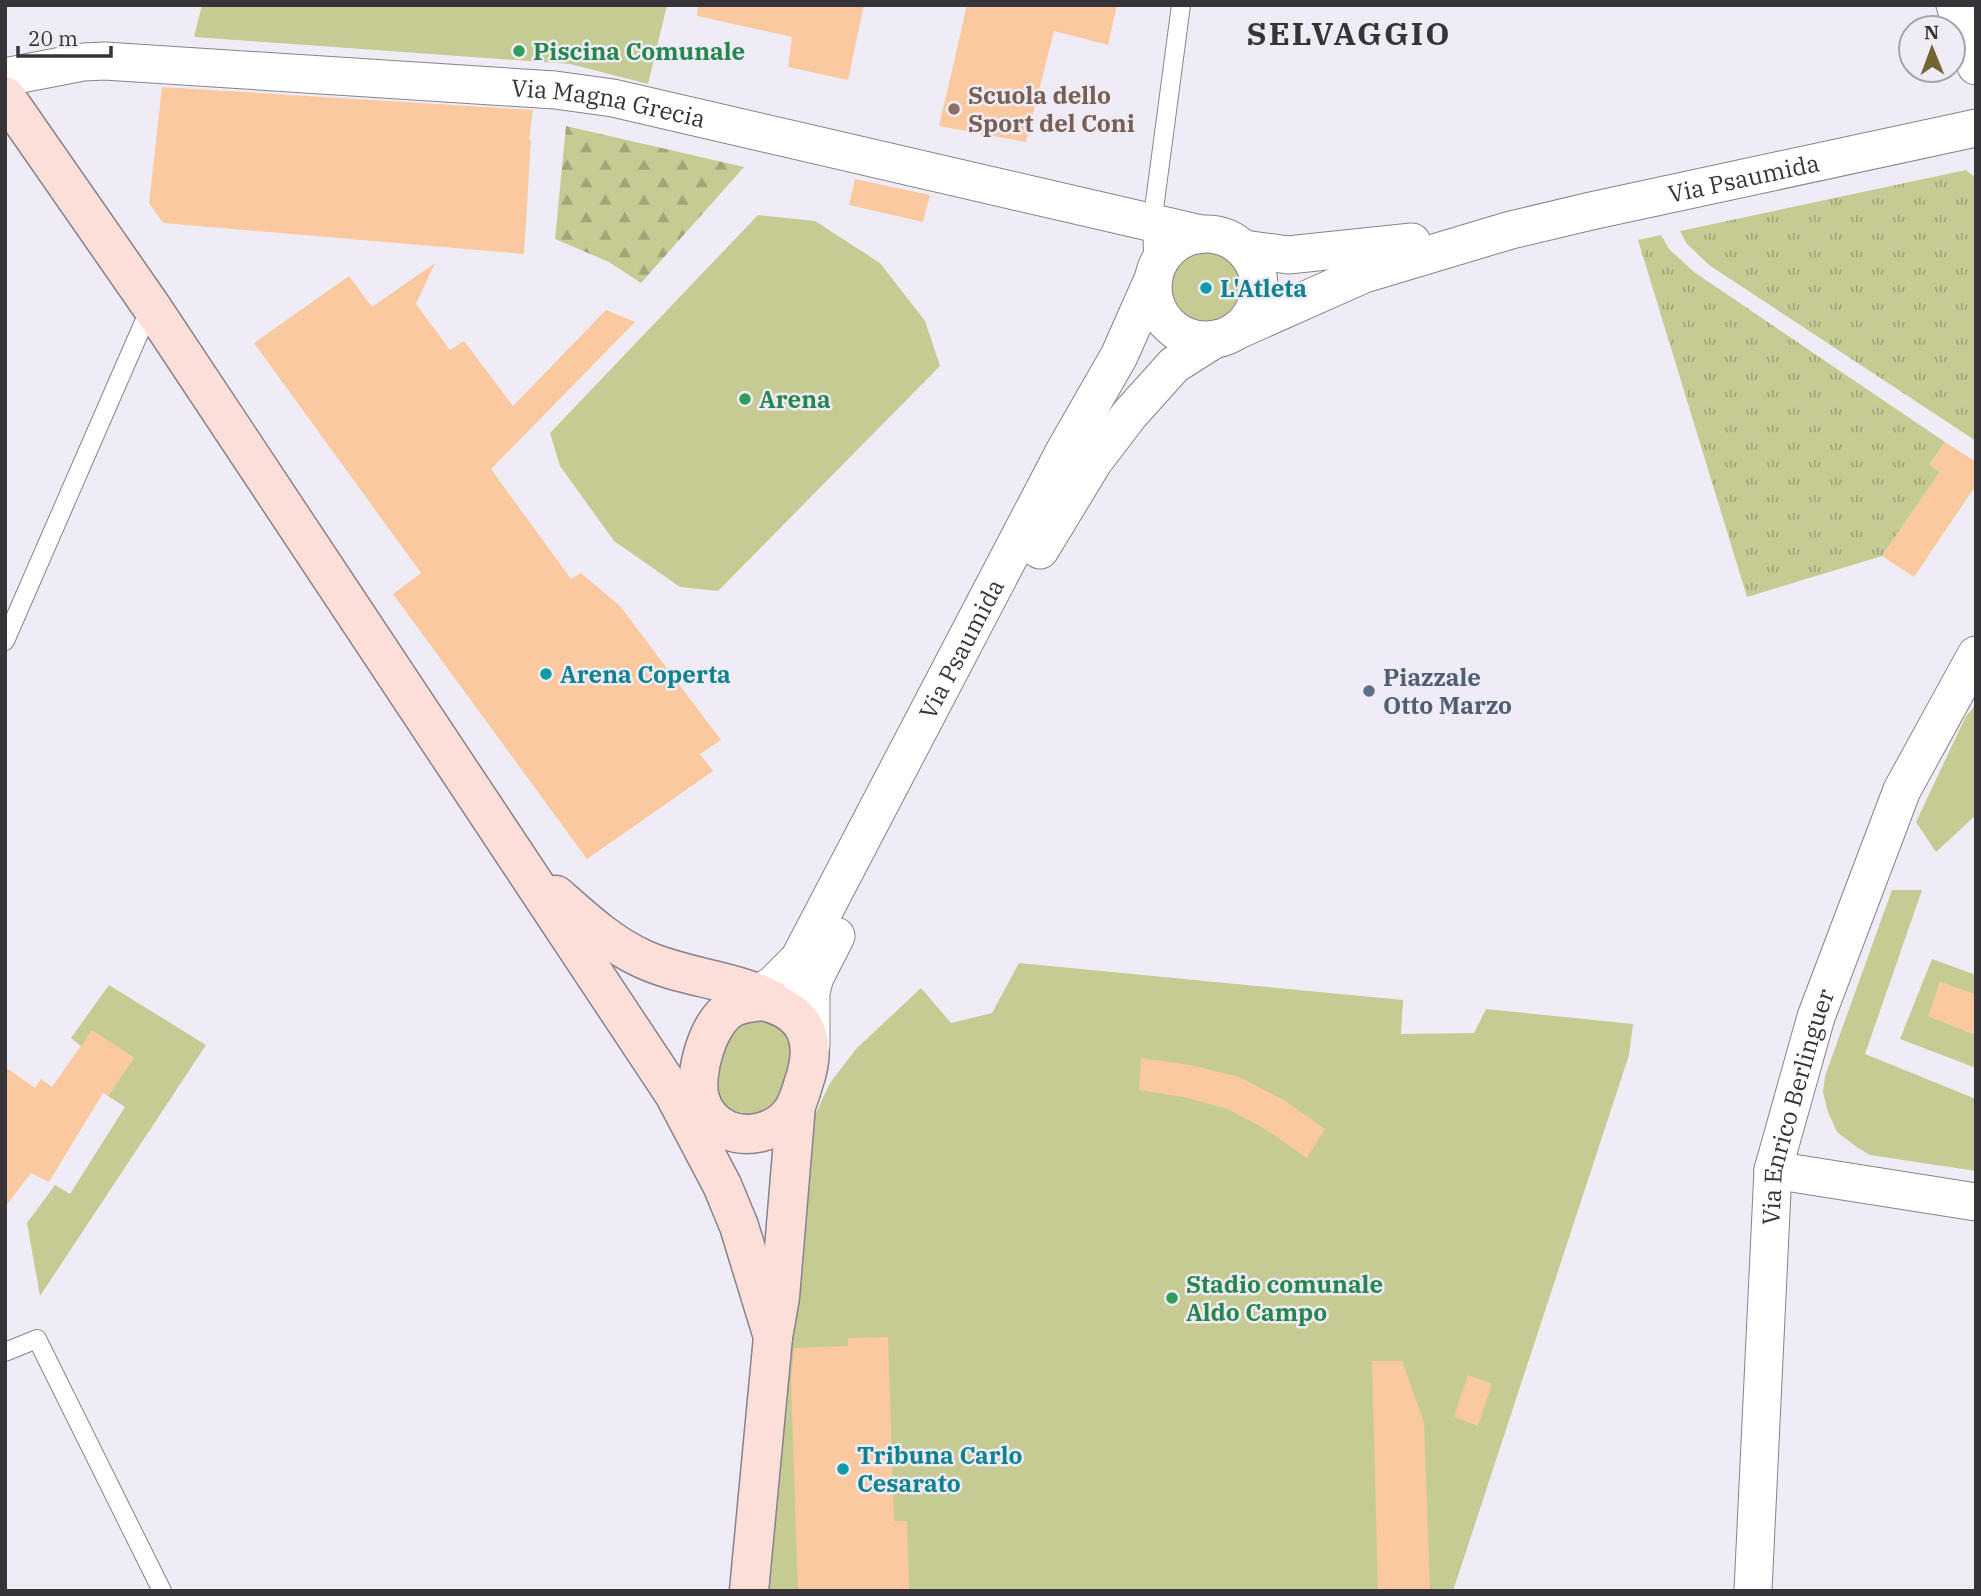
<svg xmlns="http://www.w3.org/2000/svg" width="1981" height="1596" viewBox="0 0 1981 1596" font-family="'IBM Plex Serif',serif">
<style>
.grass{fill:url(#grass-tufts)}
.forest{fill:url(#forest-firs)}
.garden{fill:#c5cb93}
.building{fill:#fac99f}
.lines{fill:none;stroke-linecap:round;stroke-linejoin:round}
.lane-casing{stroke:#87828b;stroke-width:20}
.street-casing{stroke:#87828b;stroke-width:39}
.secondary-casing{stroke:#87828b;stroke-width:41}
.lane{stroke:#fff;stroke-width:18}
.street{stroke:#fff;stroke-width:37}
.secondary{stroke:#fcdfd8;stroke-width:38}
.leisure-dot{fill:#2e9e5b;stroke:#f0ecf6;stroke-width:2.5}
.education-dot{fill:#8d6e63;stroke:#f0ecf6;stroke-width:2.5}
.culture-dot{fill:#0f9aa8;stroke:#f0ecf6;stroke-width:2.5}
.service-dot{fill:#5c6f8a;stroke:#f0ecf6;stroke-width:2.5}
.labels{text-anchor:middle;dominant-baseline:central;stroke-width:5;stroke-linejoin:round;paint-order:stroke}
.leisure-label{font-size:24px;font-weight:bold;fill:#27864d;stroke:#f0ecf6;text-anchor:start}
.education-label{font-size:24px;font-weight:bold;fill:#785e54;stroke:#f0ecf6;text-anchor:start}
.street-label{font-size:24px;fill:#363438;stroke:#f0ecf6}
.culture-label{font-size:24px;font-weight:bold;fill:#0d838f;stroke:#f0ecf6;text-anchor:start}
.service-label{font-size:24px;font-weight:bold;fill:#4e5e75;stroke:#f0ecf6;text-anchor:start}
.district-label{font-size:32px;font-weight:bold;letter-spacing:2px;fill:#363438;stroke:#f0ecf6}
</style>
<defs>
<pattern id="grass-tufts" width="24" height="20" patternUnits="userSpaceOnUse" patternTransform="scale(1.75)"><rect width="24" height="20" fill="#c5cb93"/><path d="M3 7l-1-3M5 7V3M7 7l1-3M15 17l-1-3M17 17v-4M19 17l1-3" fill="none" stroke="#a1a679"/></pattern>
<pattern id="forest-firs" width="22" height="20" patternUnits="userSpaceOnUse" patternTransform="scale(1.75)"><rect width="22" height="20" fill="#c5cb93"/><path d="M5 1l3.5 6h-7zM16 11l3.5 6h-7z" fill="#a1a679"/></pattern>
</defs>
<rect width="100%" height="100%" fill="#f0ecf6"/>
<!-- grass -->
<g class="grass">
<path d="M 1966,170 L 1976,178 L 1976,441 L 1709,265 L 1687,244 L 1680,231 Z"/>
<path d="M 1661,235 L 1669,249 L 1694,272 L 1945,442 L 1930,464 L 1940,472 L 1882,556 L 1747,597 L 1638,240 Z"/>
</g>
<!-- forest -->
<path class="forest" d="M 566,126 L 744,167 L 641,283 L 609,262 L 555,239 Z"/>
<!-- garden -->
<g class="garden">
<path d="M 202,5 L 667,5 L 648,84 L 570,64 L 194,37 Z"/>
<path d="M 758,215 L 815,221 L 880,263 L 925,321 L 940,366 L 718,591 L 680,587 L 614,541 L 560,466 L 550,433 Z"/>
<circle cx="1206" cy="288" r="35"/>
<path d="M 1976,704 L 1976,815 L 1936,852 L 1916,822 L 1965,718 Z"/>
<path d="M 1892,890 L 1922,890 L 1865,1054 L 1976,1099 L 1976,1171 L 1870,1155 L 1858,1148 L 1837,1132 L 1828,1112 L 1823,1092 L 1825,1076 Z"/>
<path d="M 1932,959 L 1976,975 L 1976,995 L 1940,982 L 1929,1016 L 1976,1035 L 1976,1068 L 1900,1039 Z"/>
<path d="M 1019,963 L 1403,1000 L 1401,1034 L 1474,1033 L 1486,1009 L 1633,1024 L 1629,1055 L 1453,1591 L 768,1591 L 808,1130 L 830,1083 L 856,1049 L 921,988 L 951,1023 L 992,1013 Z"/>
<path d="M 109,985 L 206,1045 L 40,1296 L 27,1223 L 55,1185 L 70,1194 L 125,1107 L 108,1096 L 133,1057 L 105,1039 L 81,1046 L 71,1038 Z"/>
<path d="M 758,1017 C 763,1019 770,1020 775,1022 C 807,1039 783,1094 766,1113 L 736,1120 L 715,1098 C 720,1060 716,1032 758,1017 Z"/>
</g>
<!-- building -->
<g class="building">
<path d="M 698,5 L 864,5 L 848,80 L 788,67 L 792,37 L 697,16 Z"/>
<path d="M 967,5 L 1117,5 L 1108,45 L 1054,31 L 1026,142 L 939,126 Z"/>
<path d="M 162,87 L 533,110 L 529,140 L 531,140 L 524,254 L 163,223 L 149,203 Z"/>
<path d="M 855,179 L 930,195 L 923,222 L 849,205 Z"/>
<path d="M 435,263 L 416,304 L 450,350 L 464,341 L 513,406 L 606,310 L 635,322 L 491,469 L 571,579 L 581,573 L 620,606 L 721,740 L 700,754 L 713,771 L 587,859 L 393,594 L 421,573 L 254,343 L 349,276 L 372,307 Z"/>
<path d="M 1945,442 L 1976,462 L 1976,485 L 1914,577 L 1882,556 L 1940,472 L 1930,465 Z"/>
<path d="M 1940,982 L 1976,995 L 1976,1035 L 1928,1016 Z"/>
<path d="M 92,1030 L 134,1058 L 108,1096 L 103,1093 L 49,1182 L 31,1173 L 5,1207 L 5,1067 L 35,1088 L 41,1079 L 52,1087 Z"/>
<path d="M 1141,1058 L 1190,1065 L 1239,1077 L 1284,1100 L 1325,1129 L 1307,1158 L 1265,1129 L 1228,1109 L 1183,1097 L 1139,1090 Z"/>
<path d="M 888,1337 L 894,1521 L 907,1521 L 909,1590 L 798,1591 L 791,1380 L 794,1348 L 848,1346 L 848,1338 Z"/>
<path d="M 1372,1361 L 1402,1361 L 1424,1422 L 1430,1591 L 1378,1591 Z"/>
<path d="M 1468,1375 L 1492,1384 L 1478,1426 L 1454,1417 Z"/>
</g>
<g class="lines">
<defs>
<g id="lane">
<path d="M 1154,277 L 1152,224 L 1181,5"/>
<path d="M 5,641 L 151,306"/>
<path d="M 5,1352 L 37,1339 L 162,1591"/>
</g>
<g id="street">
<path d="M 1955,5 L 1976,66"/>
<path id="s1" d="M 5,77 L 83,62 L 105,61 L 555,90 L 613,98 L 1201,234"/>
<circle cx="1206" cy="287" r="53"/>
<path d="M 1244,249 L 1288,255 L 1412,242"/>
<path id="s2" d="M 1236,331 L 1364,274 L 1511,230 L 1591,211 L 1976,128"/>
<path d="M 1040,550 L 1094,461 L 1130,414 L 1174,365 L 1215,339"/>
<path id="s3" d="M 745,1003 L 774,984 L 799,959 L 1064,452 L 1119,356 L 1154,277"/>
<path d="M 811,1045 L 811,992 L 815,977 L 836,936"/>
<path d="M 1773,1170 L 1976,1202"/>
<path id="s4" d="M 1753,1591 L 1773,1170 L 1816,1017 L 1902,790 L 1976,655"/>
</g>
<g id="secondary">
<path d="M 5,96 L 151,306 L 674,1094 L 722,1185 L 739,1226 L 773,1337"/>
<path d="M 556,895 C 583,919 610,944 643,959 C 684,978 732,979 772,1000"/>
<path d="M 763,1001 C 809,1012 818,1043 803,1085 C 800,1095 797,1106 790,1114 C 776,1132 748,1139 727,1130 C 714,1124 704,1113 700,1099 C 693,1075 708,1021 732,1008 C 741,1003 752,1002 763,1001 Z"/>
<path d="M 749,1591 L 773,1337 L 780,1297 L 796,1105"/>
</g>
</defs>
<!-- lane casing -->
<use href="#lane" class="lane-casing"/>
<!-- street casing -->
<use href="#street" class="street-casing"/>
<!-- secondary casing -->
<use href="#secondary" class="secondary-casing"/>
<!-- lane -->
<use href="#lane" class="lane"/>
<!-- street -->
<use href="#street" class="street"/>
<!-- secondary -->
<use href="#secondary" class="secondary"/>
</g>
<!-- markers -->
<g class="leisure-dot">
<circle cx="519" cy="51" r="7"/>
<circle cx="745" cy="399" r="7"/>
<circle cx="1172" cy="1298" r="7"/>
</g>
<circle class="education-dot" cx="954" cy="109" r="7"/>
<g class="culture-dot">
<circle cx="1206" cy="288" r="7"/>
<circle cx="546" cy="674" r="7"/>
<circle cx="843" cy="1469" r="7"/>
</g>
<circle class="service-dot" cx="1369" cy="691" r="7"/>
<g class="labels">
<!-- leisure labels -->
<g class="leisure-label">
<text x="533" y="51">Piscina Comunale</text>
<text x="759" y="399">Arena</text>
<text x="1186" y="1284">Stadio comunale<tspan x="1186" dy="28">Aldo Campo</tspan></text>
</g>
<!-- education labels -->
<g class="education-label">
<text x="968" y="95">Scuola dello<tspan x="968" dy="28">Sport del Coni</tspan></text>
</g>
<!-- street labels -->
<g class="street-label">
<text stroke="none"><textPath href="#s1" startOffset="607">Via Magna Grecia</textPath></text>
<text stroke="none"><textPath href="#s2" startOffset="532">Via Psaumida</textPath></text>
<text stroke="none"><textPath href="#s3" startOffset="420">Via Psaumida</textPath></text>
<text stroke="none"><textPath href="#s4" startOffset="488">Via Enrico Berlinguer</textPath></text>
</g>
<!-- culture labels -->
<g class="culture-label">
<text x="1220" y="288">L'Atleta</text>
<text x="560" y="674">Arena Coperta</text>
<text x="857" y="1455">Tribuna Carlo<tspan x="857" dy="28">Cesarato</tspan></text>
</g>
<!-- service labels -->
<g class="service-label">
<text x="1383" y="677">Piazzale<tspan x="1383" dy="28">Otto Marzo</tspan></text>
</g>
<!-- district labels -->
<g class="district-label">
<text x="1349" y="33">SELVAGGIO</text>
</g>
</g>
<!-- border -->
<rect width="1981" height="1596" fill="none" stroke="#363438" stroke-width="14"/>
<!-- north arrow -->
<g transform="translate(1932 49) rotate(359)"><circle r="33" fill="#f0ecf6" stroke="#a6a2aa" stroke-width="2"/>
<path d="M0-5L12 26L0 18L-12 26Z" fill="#736432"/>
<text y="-10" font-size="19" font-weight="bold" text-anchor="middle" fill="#363438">N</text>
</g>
<!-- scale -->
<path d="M18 46v10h93v-10" fill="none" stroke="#363438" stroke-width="3.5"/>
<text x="28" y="46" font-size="21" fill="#363438" stroke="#f0ecf6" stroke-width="5" paint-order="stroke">20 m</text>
</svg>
